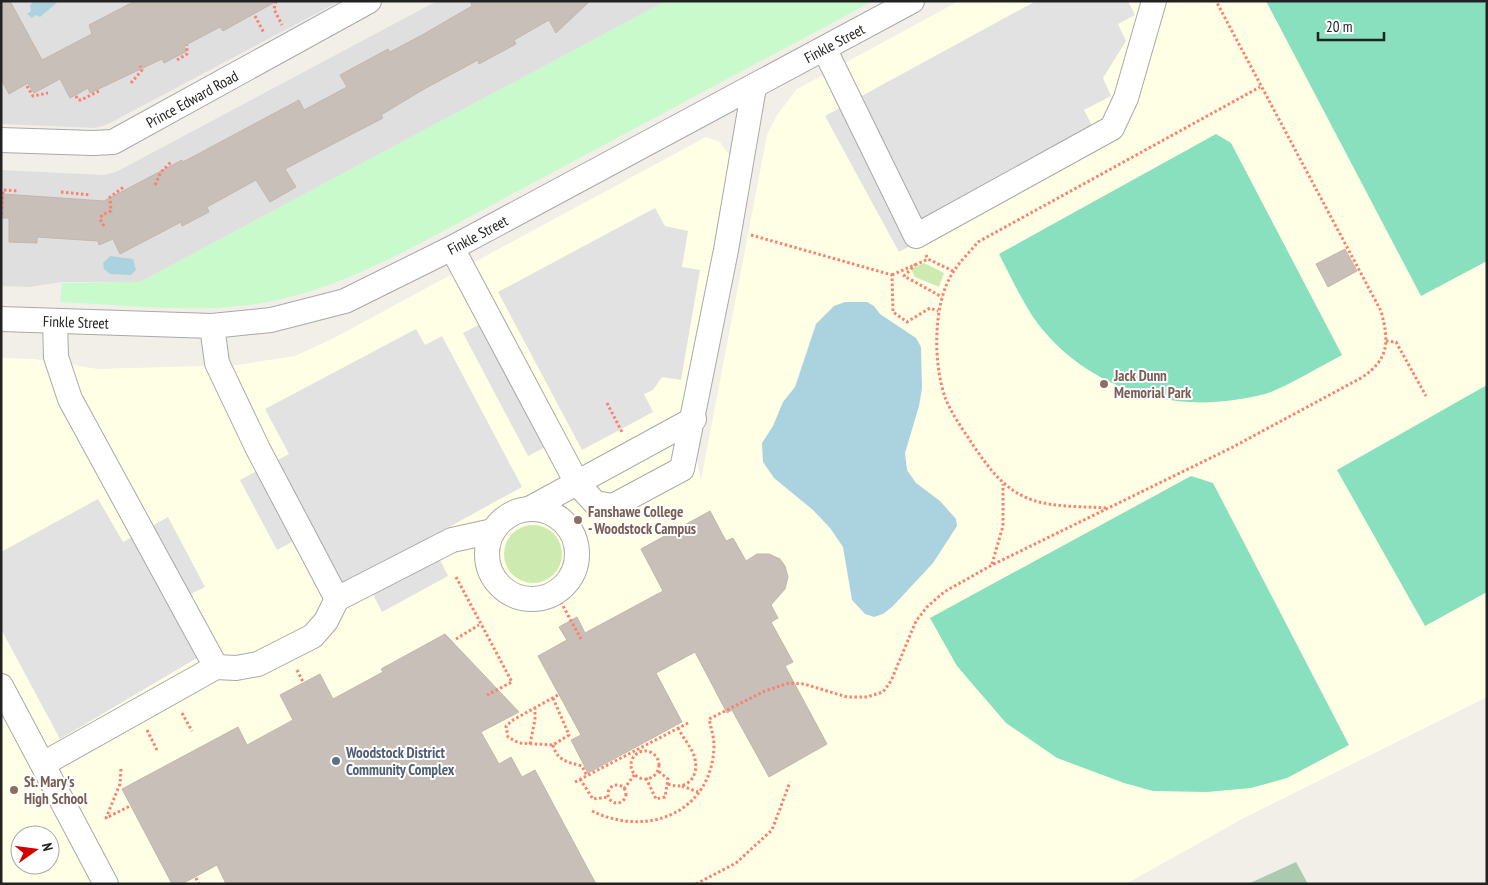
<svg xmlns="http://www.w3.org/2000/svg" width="1488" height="885" viewBox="0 0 1488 885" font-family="'PT Sans Narrow',sans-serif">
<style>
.residential{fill:#e0dfdf}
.education{fill:#ffffe5;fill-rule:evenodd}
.grass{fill:#cdebb0}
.cemetery{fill:#aacbaf}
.park{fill:#c8facc}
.pitch{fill:#88e0be}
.parking{fill:#e2e2e2}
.water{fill:#aad3df}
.building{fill:#c7bfb8;stroke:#c4b6ab}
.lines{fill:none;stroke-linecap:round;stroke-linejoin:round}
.minor-casing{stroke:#a9a9a9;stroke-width:26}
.path{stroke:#fa8072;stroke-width:3;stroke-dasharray:2.5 2.5;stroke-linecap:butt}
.minor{stroke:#fff;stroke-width:24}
.education-dot{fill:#8d6e63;stroke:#fff;stroke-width:2}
.service-dot{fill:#5c6f8a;stroke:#fff;stroke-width:2}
.labels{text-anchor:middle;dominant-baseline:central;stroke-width:4;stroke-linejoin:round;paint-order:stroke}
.street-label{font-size:15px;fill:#222;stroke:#fff}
.education-label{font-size:15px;font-weight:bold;fill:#785e54;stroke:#fff;text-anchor:start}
.service-label{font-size:15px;font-weight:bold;fill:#4e5e75;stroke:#fff;text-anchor:start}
</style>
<rect width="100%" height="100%" fill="#f2efe9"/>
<!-- residential -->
<g class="residential">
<path d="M 1,1 L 340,1 L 108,124 L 96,128 L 1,124 Z"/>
<path d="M 437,1 L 666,1 L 140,282 L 62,282 L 29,287 L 1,286 L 1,170 L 104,175 L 116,172 Z"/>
</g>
<!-- education -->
<path class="education" d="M 959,1 L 1487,1 L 1487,697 L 1242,819 L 1126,884 L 1,884 L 1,358 L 34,359 L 98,369 L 237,365 L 295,356 L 332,339 L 706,137 L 720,142 L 730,156 L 685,402 L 701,480 L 767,135 L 777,115 L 797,89 ZM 20,835 L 50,835 L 50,865 L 20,865 Z"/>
<!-- grass -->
<g class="grass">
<path d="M 924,263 L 944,273 L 939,287 L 915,277 L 911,269 Z"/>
<circle cx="533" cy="554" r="29"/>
</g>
<!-- cemetery -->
<path class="cemetery" d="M 1296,862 L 1308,884 L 1248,884 Z"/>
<!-- park -->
<path class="park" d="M 666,1 L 873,1 L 415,246 C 366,271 316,294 262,303 C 196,314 126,305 60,302 L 62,283 L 140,282 Z"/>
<!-- pitch -->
<g class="pitch">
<path d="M 1266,1 L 1484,1 L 1487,6 L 1487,261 L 1421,296 Z"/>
<path d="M 1216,134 L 1231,143 L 1342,355 C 1319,367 1295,382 1271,392 C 1260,396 1246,398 1234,400 C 1161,411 1084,384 1038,324 C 1022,302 1011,277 999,254 Z"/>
<path d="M 1487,385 L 1487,592 L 1425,626 L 1337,470 Z"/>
<path d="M 1191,476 L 1213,483 L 1349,745 L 1287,778 L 1251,788 L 1207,792 L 1153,791 L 1124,783 L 1057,758 L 1006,723 L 957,666 L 930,618 Z"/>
</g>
<!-- parking -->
<g class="parking">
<path d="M 1036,1 L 1128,1 L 1135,15 L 1118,24 L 1126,41 L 1103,78 L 1111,96 L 1084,110 L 1102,145 L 899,252 L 825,116 Z"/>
<path d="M 655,208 L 665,226 L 688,231 L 682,267 L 700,270 L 681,380 L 662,377 L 653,390 L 644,394 L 653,412 L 582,450 L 498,292 Z"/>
<path d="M 484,322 L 549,445 L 528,456 L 463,333 Z"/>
<path d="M 416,329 L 425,345 L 442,336 L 522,487 L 429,538 L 448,576 L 382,612 L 362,573 L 337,586 L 309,533 L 277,550 L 240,480 L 289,454 L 265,409 Z"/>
<path d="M 98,499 L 123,542 L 168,517 L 205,587 L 168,605 L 197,658 L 60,739 L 1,629 L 1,552 Z"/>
</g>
<!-- water -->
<g class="water">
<path d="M 34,1 L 59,1 L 40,17 L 35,15 L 32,18 L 27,14 L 31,11 L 30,5 Z"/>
<path d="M 110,256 L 133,259 L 136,270 L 131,275 L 110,274 L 104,269 L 103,263 Z"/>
<path d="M 845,302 L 867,302 L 874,306 L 880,314 L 916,338 L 921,347 L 922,388 L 919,406 L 905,453 L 907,470 L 916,483 L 940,501 L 956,519 L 957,526 L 933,563 L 893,606 L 883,614 L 874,617 L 865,614 L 852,600 L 843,547 L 830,528 L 813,510 L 774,478 L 763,462 L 762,443 L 773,426 L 783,402 L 795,387 L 816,324 L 834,306 Z"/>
</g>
<!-- building -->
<g class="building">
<path d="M 1,1 L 10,1 L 42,60 L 92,34 L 89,25 L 135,1 L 277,1 L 223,31 L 220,27 L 184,46 L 187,51 L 164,63 L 162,59 L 90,93 L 88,88 L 70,98 L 60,79 L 34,93 L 28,83 L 9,94 L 1,79 Z"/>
<path d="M 470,1 L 590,1 L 556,33 L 549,20 L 514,40 L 516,44 L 479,64 L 478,60 L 424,89 L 381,115 L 383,118 L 285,169 L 296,187 L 270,202 L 256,180 L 207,207 L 209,212 L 182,226 L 181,222 L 120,254 L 113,239 L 99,245 L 98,241 L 37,237 L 37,243 L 9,242 L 9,218 L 3,218 L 3,194 L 104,201 L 182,160 L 183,162 L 299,100 L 304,110 L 347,87 L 340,75 L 388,49 L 390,52 L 422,35 L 472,6 Z"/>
<path d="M 1345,249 L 1357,271 L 1328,287 L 1316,264 Z"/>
<path d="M 710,511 L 726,541 L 733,538 L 746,561 L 757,554 L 769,554 L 780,559 L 785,566 L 788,577 L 785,589 L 771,605 L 778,618 L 771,622 L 793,662 L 785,666 L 827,744 L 769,777 L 732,710 L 727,713 L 695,652 L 656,673 L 682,722 L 588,773 L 571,740 L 581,735 L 538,656 L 567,640 L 559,627 L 577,617 L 585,633 L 663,591 L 641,549 Z"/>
<path d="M 445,634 L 519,712 L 481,732 L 499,764 L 511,757 L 522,777 L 535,770 L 596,884 L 226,884 L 217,865 L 182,884 L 172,884 L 122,789 L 238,727 L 247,745 L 293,720 L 280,695 L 320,674 L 333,699 L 383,672 L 381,669 Z"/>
</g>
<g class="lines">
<defs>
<g id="minor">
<path d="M 825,50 L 916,236 L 1112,128 L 1126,98 L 1154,1"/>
<path id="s1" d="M 1,140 L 93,143 L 113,142 L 369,1"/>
<path d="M 452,248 L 577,483 L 595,503 L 613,506 L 682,469 L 726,250 L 754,87"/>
<path id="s2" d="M 1,319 L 212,326 L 271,320 L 345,301 L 452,248 L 912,1"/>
<path d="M 55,321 L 56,357 L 70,399 L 216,667"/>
<path d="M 212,326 L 217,363 L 258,449 L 337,599"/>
<path d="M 529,509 L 694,419"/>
<circle cx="532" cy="554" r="45"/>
<path d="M 1,686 L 106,884"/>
<path d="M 43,764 L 216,667 L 236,668 L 258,664 L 313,636 L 326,621 L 337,599 L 452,540 L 493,531"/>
</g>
</defs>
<!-- minor casing -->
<use href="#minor" class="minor-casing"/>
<!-- path -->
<g class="path">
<path d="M 276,1 L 274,9 L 282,25"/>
<path d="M 255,16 L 264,33"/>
<path d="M 177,60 L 187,54 L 187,45"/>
<path d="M 131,83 L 142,70 L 140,66"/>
<path d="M 27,86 L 33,96 L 48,93"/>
<path d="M 76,96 L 78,100 L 81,100 L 101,90"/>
<path d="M 155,185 L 161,172 L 171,162"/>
<path d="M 61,192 L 91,195"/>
<path d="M 1,214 L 3,190 L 19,191"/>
<path d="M 104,226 L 100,219 L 102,215 L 111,211 L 110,197 L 125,186"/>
<path d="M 751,235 L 892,275 L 893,312 L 907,322 L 930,308 L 938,311"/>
<path d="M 926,255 L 928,259 L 953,271"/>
<path d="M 916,264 L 904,276 L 942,297"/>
<path d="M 892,275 L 928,259"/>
<path d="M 1386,341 L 1396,342 L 1426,396"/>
<path d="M 607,403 L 623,434"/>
<path d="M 662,505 L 670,519"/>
<path d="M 1106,508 C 1080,506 1051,508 1027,498 C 1002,487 988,467 973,445 C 964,431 953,416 946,400 C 933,366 932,302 954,271 C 960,261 970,252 978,242 L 1260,87"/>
<path d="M 992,564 L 1003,526 L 1003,484"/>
<path d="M 456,577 L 512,682 L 487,695"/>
<path d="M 556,593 L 581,639"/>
<path d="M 456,639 L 479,625"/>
<path d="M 297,670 L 303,682"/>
<path d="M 553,698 L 569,735 L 553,745 L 519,743 L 508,737 L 506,726 L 513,720 L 558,695"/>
<path d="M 182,713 L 192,731"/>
<path d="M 147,730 L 157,750"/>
<path d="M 530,744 L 535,720 L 535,708"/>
<path d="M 553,745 C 557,761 568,762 582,766 L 587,776"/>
<circle cx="645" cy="765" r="14"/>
<path d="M 121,769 L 120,784 L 106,818 L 130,806"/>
<path d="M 646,778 L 656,799 L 665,797 L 668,779 L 657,770"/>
<path d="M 580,779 L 593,799 L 609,797"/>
<path d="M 575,782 L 690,722"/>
<path d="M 668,784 C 686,791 699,778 695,759 C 693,749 683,738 678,728"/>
<circle cx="617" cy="794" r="9"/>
<path d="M 682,786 L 698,792"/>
<path d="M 624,789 L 635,774"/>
<path d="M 592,811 C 647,838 712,813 714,746 C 714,737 711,728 709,719 L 765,691 L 789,683 L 804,684 L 847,697 L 867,697 L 883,692 L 891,681 L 916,621 L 927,607 L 944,592 L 992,565 L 1231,448 L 1361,378 C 1390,359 1389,341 1381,311 L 1216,1"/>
<path d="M 196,878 L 199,884"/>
<path d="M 696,884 L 736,863 L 772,830 L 790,782"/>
</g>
<!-- minor -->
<use href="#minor" class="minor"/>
</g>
<!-- markers -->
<g class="education-dot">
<circle cx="1104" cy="384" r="5"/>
<circle cx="578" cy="520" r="5"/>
<circle cx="14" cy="790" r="5"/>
</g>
<circle class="service-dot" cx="336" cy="761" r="5"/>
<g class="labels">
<!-- street labels -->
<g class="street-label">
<text stroke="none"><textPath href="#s2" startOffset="900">Finkle Street</textPath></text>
<text stroke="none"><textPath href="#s1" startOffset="202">Prince Edward Road</textPath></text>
<text stroke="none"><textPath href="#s2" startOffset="495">Finkle Street</textPath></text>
<text stroke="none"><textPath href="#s2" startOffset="75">Finkle Street</textPath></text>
</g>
<!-- education labels -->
<g class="education-label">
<text x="1114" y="375">Jack Dunn<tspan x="1114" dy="17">Memorial Park</tspan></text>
<text x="588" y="511">Fanshawe College<tspan x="588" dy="17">- Woodstock Campus</tspan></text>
<text x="24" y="781">St. Mary's<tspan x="24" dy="17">High School</tspan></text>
</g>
<!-- service labels -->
<g class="service-label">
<text x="346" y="752">Woodstock District<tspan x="346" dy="17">Community Complex</tspan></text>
</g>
</g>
<!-- border -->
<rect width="1488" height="885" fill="none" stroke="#222222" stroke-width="5"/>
<!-- north arrow -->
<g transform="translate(35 850) rotate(76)"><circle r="24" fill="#ffffff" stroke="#a7a7a7"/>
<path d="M0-4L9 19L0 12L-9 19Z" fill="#d40000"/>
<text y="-8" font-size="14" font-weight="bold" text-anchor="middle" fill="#222222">N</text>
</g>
<!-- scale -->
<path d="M1318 32v8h66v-8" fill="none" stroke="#222222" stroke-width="2.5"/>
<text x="1326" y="32" font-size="15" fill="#222222" stroke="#ffffff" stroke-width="4" paint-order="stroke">20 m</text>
</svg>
